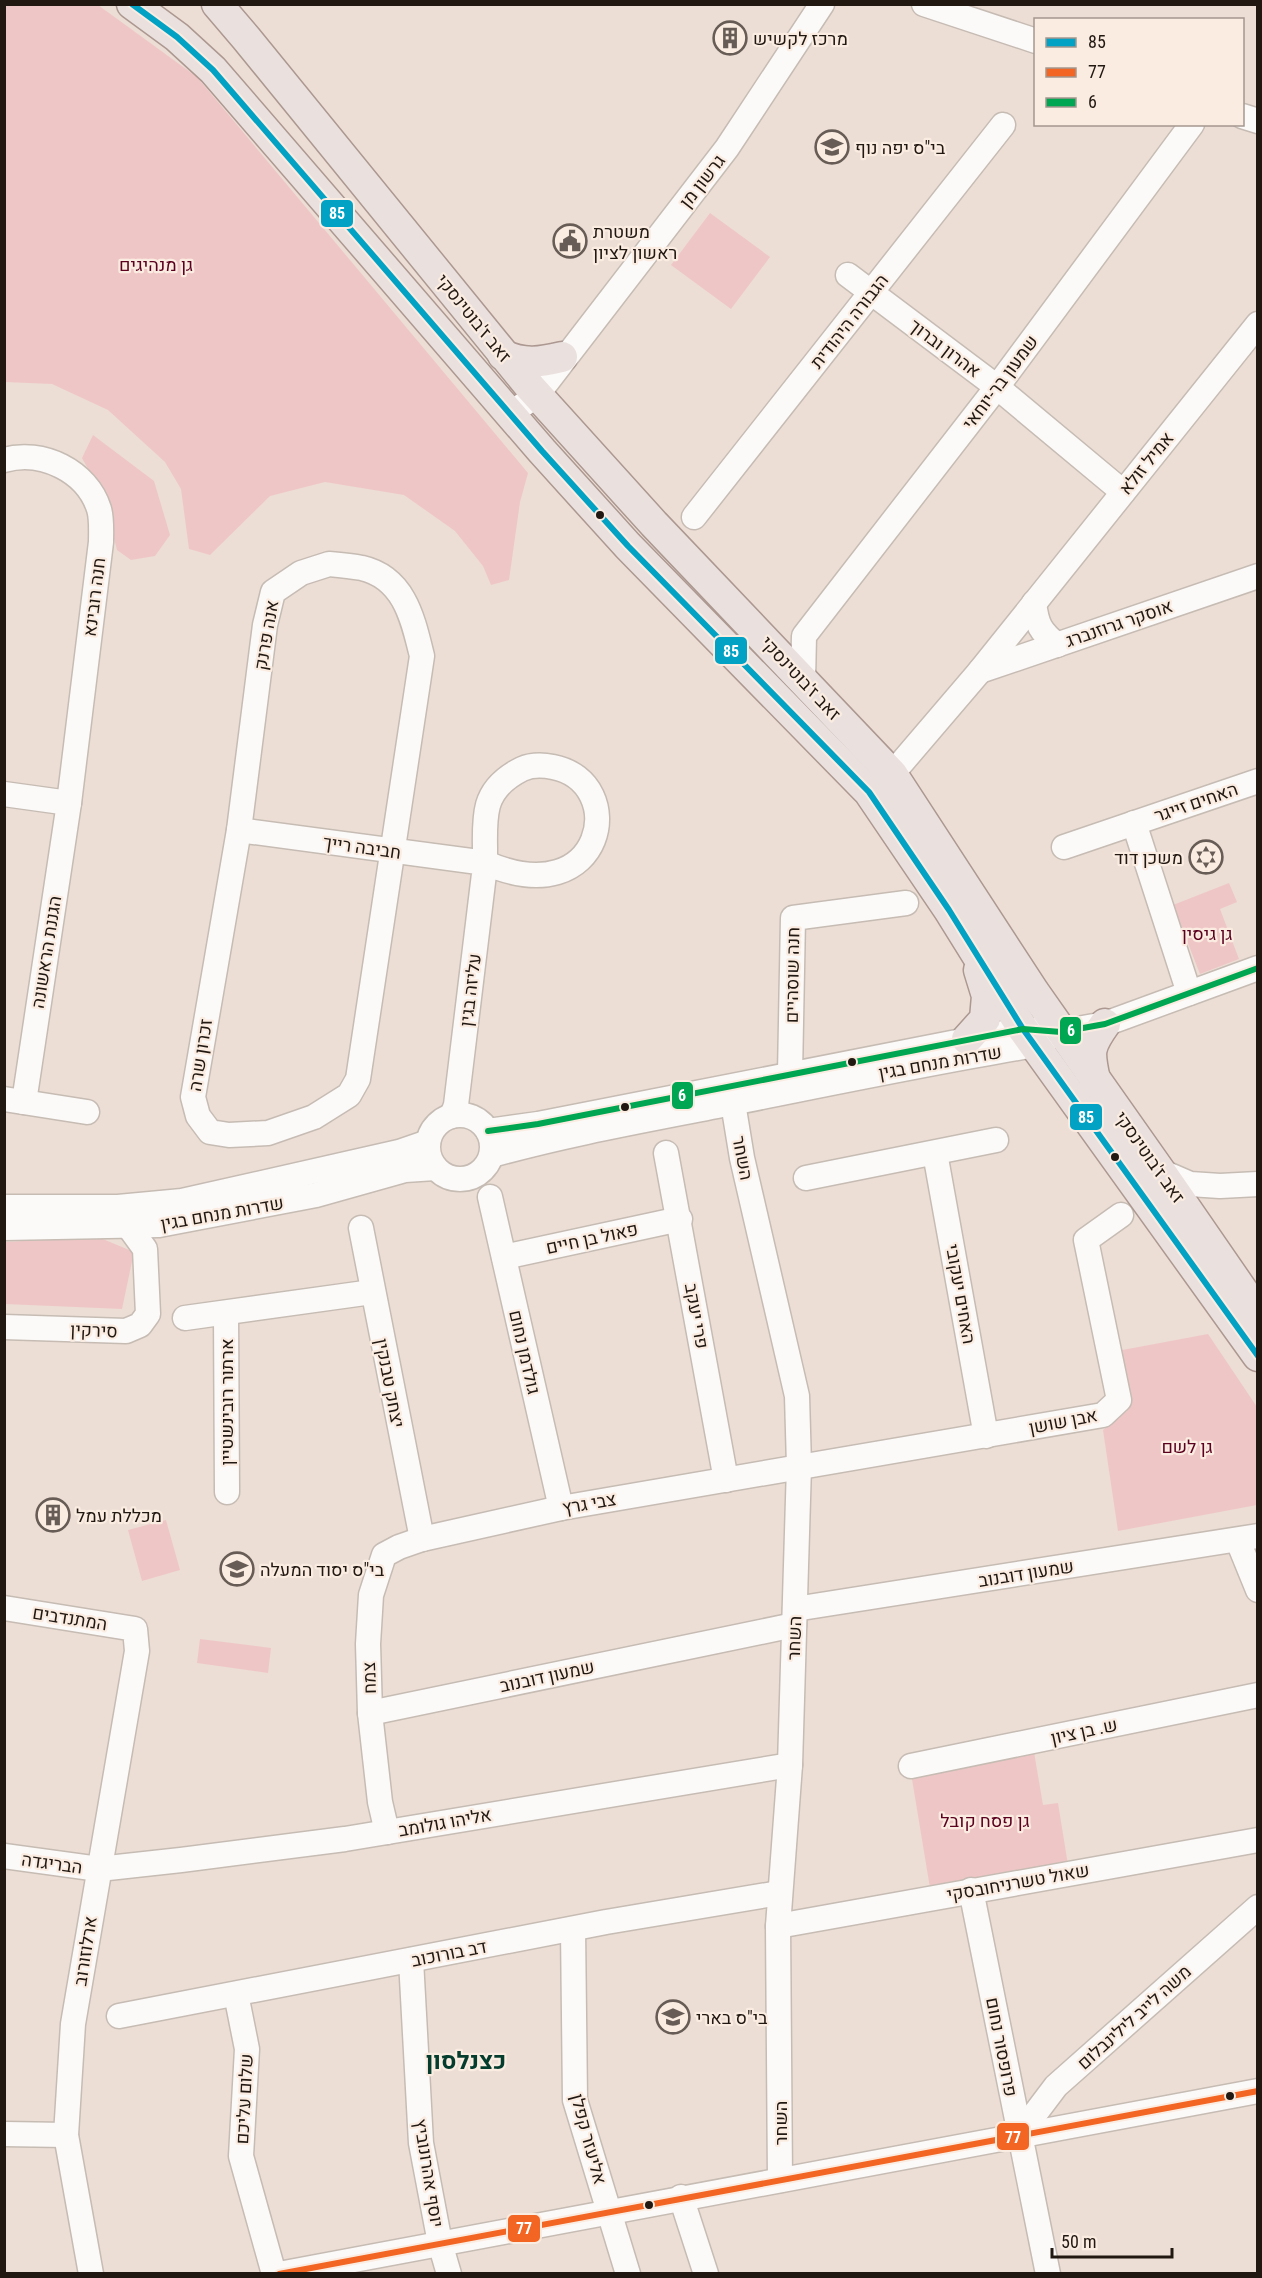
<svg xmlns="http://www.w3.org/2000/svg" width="1262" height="2278" viewBox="0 0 1262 2278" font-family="'Roboto Condensed',Heebo,sans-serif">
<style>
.green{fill:#efc6c6}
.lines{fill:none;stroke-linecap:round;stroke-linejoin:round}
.minor-casing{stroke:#c6bcb4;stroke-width:27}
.major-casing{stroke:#ac9891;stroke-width:33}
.minor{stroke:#fcfaf9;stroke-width:24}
.major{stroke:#eae1de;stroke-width:30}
.bus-1-casing{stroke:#fbece1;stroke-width:10}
.bus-2-casing{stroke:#fbece1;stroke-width:10}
.bus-3-casing{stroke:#fbece1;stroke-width:10}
.bus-1{stroke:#02a2c5;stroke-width:6}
.bus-2{stroke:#f26522;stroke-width:6}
.bus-3{stroke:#00a651;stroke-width:6}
.bus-dot{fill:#211812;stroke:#fbece1;stroke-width:2}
.labels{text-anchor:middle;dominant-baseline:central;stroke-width:4.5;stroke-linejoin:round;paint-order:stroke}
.poi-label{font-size:18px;fill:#211812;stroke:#fbece1;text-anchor:start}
.street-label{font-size:18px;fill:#211812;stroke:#fbece1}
.park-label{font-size:18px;fill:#5b001f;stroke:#fbece1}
.district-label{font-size:24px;font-weight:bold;fill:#043c2e;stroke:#fbece1}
.line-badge{stroke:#fbece1;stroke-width:2}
.badge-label{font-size:16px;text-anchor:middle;font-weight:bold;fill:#fff}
</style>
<rect width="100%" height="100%" fill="#ecded5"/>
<!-- green -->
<g class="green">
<path d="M 5,4 L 98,5 L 197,77 L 528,473 L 520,502 L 509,580 L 491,585 L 483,566 L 455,531 L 404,495 L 325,482 L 270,496 L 210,555 L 189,549 L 181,489 L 165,462 L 108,410 L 52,384 L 5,382 Z"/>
<path d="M 710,213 L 770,257 L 731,309 L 671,265 Z"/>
<path d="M 93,435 L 154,481 L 170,535 L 155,556 L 131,560 L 117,550 L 103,496 L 82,458 Z"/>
<path d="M 1229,883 L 1237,902 L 1220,909 L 1239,959 L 1200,974 L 1173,905 Z"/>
<path d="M 98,1237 L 134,1252 L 122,1309 L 5,1304 L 5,1242 Z"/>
<path d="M 1208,1334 L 1257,1407 L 1257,1505 L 1118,1531 L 1103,1430 L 1127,1411 L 1117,1351 Z"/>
<path d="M 166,1520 L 180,1570 L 142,1581 L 128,1530 Z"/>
<path d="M 200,1639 L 271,1648 L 268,1673 L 197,1663 Z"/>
<path d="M 1034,1752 L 1043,1805 L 1058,1803 L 1068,1865 L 930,1888 L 911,1773 Z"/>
</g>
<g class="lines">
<defs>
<g id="minor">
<path d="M 924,4 L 1036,41"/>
<path d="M 1242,116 L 1258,121"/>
<path d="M 848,275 L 997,387 L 1123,492"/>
<path d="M 510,414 L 537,395 L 727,148 L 822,4"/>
<path d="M 4,460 C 42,449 87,471 99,509 C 102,519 101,532 101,542 L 69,803 L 24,1102"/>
<path d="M 694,517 L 1003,125"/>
<path d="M 329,564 C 340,565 351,566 362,568 C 405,578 413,620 422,656 L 358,1079 L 349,1095 L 314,1117 L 268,1133 L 229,1135 L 210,1132 L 198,1116 L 193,1097 L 239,830 L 265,625 L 273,592 L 301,573 Z"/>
<path d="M 1034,603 C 1037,625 1040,631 1057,645"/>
<path d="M 980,671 L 1258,576"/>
<path d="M 803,680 L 804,636 L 997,387 L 1192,124"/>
<path d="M 892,774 L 980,671 L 1258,324"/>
<path d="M 4,794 L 69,803"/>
<path d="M 1134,823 L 1189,993"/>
<path d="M 239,830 L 486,863 C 605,915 630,782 553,767 C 543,765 531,765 522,769 C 506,777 493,788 488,805 C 482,827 487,851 484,874 L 456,1105 L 452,1116"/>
<path d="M 1064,847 L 1258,781"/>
<path d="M 790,1074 L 793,918 L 906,903"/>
<path d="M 4,1099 L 87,1112"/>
<path d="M 733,1103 L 742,1158 L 797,1396 L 799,1466 L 790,1765 L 778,1926 L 780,2180"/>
<circle cx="460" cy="1147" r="32"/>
<path d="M 488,1131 L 538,1124 L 1023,1029 L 1061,1032 L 1105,1024 L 1258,968"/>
<path d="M 666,1153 L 726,1480"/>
<path d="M 935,1153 L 986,1436"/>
<path d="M 492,1155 C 571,1133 652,1119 732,1103 C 833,1083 933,1062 1035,1045 L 1048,1038"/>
<path d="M 1160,1171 L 1190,1184 L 1220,1186 L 1258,1184"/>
<path d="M 806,1178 L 996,1140"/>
<path d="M 490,1197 L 561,1508"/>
<path d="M 4,1207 L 118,1207 L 182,1201 L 399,1152 L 428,1142"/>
<path d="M 4,1228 L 159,1225 L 316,1195 L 405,1170 L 435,1168"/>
<path d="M 361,1228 L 422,1539"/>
<path d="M 504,1257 L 680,1219"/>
<path d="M 226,1313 L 227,1492"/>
<path d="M 185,1318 L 372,1292"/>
<path d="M 4,1327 L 126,1331 L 140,1325 L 148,1314 L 145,1249 L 129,1227"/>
<path d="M 1238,1541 L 1258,1590"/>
<path d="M 4,1608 L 135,1629 L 137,1651 L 73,2024 L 66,2135 L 91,2274"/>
<path d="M 795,1609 L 1258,1536"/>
<path d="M 370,1713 L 794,1625"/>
<path d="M 911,1766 L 1258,1695"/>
<path d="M 387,1832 L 380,1802 L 370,1713 L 368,1644 L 371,1595 L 384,1555 L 399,1547 L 422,1539 L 561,1508 L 1103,1415 L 1119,1400 L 1086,1240 L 1121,1215"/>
<path d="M 4,1856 L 99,1869 L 181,1860 L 345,1839 L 790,1765"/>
<path d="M 971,1890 L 1048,2274"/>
<path d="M 778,1926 L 1258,1840"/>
<path d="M 573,1929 L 575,2100 L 628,2274"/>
<path d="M 411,1960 L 421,2143 L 440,2243 L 449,2274"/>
<path d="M 236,1994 L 247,2049 L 241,2156 L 274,2274"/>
<path d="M 119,2016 L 606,1922 L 779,1893"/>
<path d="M 4,2134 L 66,2135"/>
<path d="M 1019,2135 L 1056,2086 L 1258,1907"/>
<path d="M 681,2197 L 706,2274"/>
<path d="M 279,2274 L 1258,2091"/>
</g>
<g id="major">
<path d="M 132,4 L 177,37 L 213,70 L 542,451 L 628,546 L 869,792 L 949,910 L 1023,1029 L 1258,1356"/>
<path d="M 217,4 L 246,38 L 531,388 L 654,524 L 892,774 L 1034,992 L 1160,1171 L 1258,1313"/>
<path d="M 503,355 C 524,365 541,362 562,357"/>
<path d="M 967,1039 L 985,1019 L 987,996 L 979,970"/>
<path d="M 1095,1080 C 1089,1052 1088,1048 1105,1024"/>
</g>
</defs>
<!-- minor casing -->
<use href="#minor" class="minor-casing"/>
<!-- major casing -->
<use href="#major" class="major-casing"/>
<!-- minor -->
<use href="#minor" class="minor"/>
<!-- major -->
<use href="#major" class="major"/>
<defs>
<path id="bus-1" d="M 132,4 L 177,37 L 213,70 L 542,451 L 628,546 L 869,792 L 949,910 L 1023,1029 L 1258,1356"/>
<path id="bus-2" d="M 279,2274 L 1258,2091"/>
<path id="bus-3" d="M 488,1131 L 538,1124 L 1023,1029 L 1061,1032 L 1105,1024 L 1258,968"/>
</defs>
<!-- bus-1 casing -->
<use href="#bus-1" class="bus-1-casing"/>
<!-- bus-2 casing -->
<use href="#bus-2" class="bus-2-casing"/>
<!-- bus-3 casing -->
<use href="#bus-3" class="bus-3-casing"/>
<!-- bus-1 -->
<use href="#bus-1" class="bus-1"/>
<!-- bus-2 -->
<use href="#bus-2" class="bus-2"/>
<!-- bus-3 -->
<use href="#bus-3" class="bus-3"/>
</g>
<!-- icons -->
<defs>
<symbol id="building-ring" viewBox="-11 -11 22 22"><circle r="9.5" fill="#fbece1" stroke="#685d56" stroke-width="1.5"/><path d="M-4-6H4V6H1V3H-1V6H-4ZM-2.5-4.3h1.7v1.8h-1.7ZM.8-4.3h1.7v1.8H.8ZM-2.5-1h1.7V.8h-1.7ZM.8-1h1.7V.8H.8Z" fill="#685d56"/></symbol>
<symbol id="school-ring" viewBox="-11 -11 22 22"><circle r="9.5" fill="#fbece1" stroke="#685d56" stroke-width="1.5"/><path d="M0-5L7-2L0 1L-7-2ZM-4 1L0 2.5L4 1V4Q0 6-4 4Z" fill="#685d56"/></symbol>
<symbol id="civic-ring" viewBox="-11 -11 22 22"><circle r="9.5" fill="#fbece1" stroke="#685d56" stroke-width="1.5"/><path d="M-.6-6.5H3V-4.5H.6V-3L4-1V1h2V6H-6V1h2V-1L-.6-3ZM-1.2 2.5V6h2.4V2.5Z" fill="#685d56"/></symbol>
<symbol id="synagogue-ring" viewBox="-11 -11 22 22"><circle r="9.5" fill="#fbece1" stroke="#685d56" stroke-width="1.5"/><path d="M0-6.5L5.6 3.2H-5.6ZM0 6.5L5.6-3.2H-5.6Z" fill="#685d56"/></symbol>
</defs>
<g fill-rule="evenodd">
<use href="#building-ring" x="711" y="19" width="38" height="38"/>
<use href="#school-ring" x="813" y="128" width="38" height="38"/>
<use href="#civic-ring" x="551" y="222" width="38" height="38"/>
<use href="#synagogue-ring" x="1187" y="838" width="38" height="38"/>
<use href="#building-ring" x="34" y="1496" width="38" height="38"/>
<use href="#school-ring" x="218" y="1550" width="38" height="38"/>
<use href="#school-ring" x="654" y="1998" width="38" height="38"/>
</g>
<!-- markers -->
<g class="bus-dot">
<circle cx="600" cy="515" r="5"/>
<circle cx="852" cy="1062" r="5"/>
<circle cx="625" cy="1107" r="5"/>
<circle cx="1115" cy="1157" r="5"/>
<circle cx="1230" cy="2096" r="5"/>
<circle cx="649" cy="2205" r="5"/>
</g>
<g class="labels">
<!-- poi labels -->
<g class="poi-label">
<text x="753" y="38">מרכז לקשיש</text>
<text x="855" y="147">בי"ס יפה נוף</text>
<text x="593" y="231">משטרת<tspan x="593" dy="21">ראשון לציון</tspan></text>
<text x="1183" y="857" text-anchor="end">משכן דוד</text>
<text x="76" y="1515">מכללת עמל</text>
<text x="260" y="1569">בי"ס יסוד המעלה</text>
<text x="696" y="2017">בי"ס בארי</text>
</g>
<!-- street labels -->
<g class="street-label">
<text transform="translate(702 181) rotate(-52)">גרשון מן</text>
<text transform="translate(474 318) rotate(51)">זאב ז'בוטינסקי</text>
<text transform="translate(849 321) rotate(-52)">הגבורה היהודית</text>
<text transform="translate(945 348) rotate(37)">אהרון וברוך</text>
<text transform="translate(1000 382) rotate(-53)">שמעון בר-יוחאי</text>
<text transform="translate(1146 463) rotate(-51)">אמיל זולא</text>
<text transform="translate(94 597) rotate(-83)">חנה רובינא</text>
<text transform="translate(1119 623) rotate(-19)">אוסקר גרוזנברג</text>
<text transform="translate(266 635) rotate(-80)">אנה פרנק</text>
<text transform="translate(801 678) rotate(47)">זאב ז'בוטינסקי</text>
<text transform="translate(1196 802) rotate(-19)">האחים זייגר</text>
<text transform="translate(362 847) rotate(8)">חביבה רייך</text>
<text transform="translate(46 952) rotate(-81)">הגננת הראשונה</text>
<text transform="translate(792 975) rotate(-89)">חנה שוסהיים</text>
<text transform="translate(470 990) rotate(-83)">עליזה בגין</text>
<text transform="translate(200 1055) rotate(-81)">זכרון שרה</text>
<text transform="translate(940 1062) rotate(-10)">שדרות מנחם בגין</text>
<text transform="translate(1150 1157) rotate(55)">זאב ז'בוטינסקי</text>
<text transform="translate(743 1158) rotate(79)">השחר</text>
<text transform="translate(222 1213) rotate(-10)">שדרות מנחם בגין</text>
<text transform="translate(592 1238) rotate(-12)">פאול בן חיים</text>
<text transform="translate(961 1294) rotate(80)">האחים יעקובי</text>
<text transform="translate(697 1316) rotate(80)">פרי יעקב</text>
<text transform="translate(94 1330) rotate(2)">סירקין</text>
<text transform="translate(525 1352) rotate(77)">גולדמן נחום</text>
<text transform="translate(390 1383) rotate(79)">יצחק טבנקין</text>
<text transform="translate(226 1402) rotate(-90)">ארתור רובינשטיין</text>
<text transform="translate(1063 1421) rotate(-11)">אבן שושן</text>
<text transform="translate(589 1503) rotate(-10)">צבי גרץ</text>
<text transform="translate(1026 1573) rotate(-9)">שמעון דובנוב</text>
<text transform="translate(70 1618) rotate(9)">המתנדבים</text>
<text transform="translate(794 1638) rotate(-88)">השחר</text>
<text transform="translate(547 1676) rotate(-12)">שמעון דובנוב</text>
<text transform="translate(369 1678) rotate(-92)">צמח</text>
<text transform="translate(1084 1731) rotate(-12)">ש. בן ציון</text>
<text transform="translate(445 1822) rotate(-10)">אליהו גולומב</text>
<text transform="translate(52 1863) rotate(8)">הבריגדה</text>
<text transform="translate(1018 1882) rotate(-10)">שאול טשרניחובסקי</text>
<text transform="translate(85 1951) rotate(-81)">ארלוזורוב</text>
<text transform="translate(449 1953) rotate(-11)">דב בורוכוב</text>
<text transform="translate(1134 2017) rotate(-42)">משה לייב לילינבלום</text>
<text transform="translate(1002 2047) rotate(79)">פרופסור נחום</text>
<text transform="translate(244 2099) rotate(-87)">שלום עליכם</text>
<text transform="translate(780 2123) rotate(-90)">השחר</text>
<text transform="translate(589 2139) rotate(75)">אליעזר קפלן</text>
<text transform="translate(429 2173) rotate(81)">יוסף אהרונוביץ</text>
</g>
<!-- park labels -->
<g class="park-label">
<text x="156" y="264">גן מנהיגים</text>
<text x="1207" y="933">גן גיסין</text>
<text x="1187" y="1446">גן לשם</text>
<text x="985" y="1820">גן פסח קובל</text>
</g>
<!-- district labels -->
<g class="district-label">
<text x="466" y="2061">כצנלסון</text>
</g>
</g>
<g class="line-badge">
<rect x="320" y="199" width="34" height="29" rx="6" fill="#02a2c5"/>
<rect x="714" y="636" width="34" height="29" rx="6" fill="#02a2c5"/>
<rect x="1059" y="1016" width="23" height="29" rx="6" fill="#00a651"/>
<rect x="671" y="1081" width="23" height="29" rx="6" fill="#00a651"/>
<rect x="1069" y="1103" width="34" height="28" rx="6" fill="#02a2c5"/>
<rect x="996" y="2122" width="34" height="29" rx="6" fill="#f26522"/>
<rect x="507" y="2214" width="34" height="29" rx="6" fill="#f26522"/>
</g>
<g class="badge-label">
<text x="337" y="219">85</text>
<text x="731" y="657">85</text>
<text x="1071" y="1036">6</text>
<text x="682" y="1101">6</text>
<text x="1086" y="1123">85</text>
<text x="1013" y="2143">77</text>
<text x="524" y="2234">77</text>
</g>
<!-- border -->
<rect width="1262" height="2278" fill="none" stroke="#211812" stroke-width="12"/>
<!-- legend -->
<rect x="1034" y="18" width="210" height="108" fill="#fbece1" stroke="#a4978e" stroke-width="1.5"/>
<rect x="1046" y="38" width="30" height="9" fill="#02a2c5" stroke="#a4978e" stroke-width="1.5"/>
<text x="1088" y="48" font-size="18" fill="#211812">85</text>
<rect x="1046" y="68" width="30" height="9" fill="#f26522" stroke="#a4978e" stroke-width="1.5"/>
<text x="1088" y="78" font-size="18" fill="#211812">77</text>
<rect x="1046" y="98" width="30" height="9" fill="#00a651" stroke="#a4978e" stroke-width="1.5"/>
<text x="1088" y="108" font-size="18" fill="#211812">6</text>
<!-- scale -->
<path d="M1052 2248v9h120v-9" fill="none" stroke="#211812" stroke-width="3"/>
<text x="1061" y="2248" font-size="18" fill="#211812" stroke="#fbece1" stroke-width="4.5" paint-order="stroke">50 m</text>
</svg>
